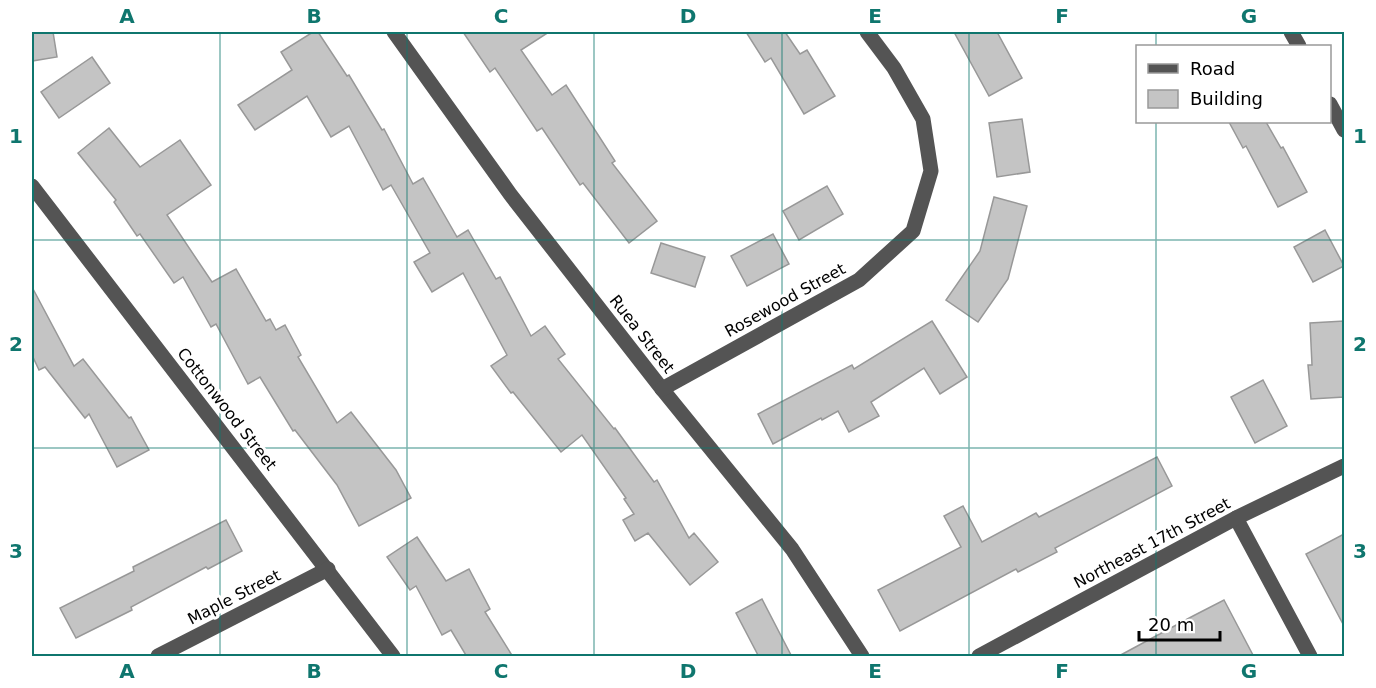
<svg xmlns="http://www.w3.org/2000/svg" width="1376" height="688" viewBox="0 0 1376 688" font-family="'DejaVu Sans',sans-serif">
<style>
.building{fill:#c4c4c4;stroke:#989898;stroke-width:1.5}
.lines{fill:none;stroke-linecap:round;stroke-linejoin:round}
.minor{stroke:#545454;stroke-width:15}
.grid{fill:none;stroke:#0f766e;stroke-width:1.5;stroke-opacity:0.55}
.labels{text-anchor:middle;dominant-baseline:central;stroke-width:6;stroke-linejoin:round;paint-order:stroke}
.street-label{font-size:16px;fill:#000;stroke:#fff}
.neatline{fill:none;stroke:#0f766e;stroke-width:2}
.grid-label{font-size:20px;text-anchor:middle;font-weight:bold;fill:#0f766e}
</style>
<rect width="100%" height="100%" fill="#fff"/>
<!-- building -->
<g class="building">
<path d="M 32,32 L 53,32 L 57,57 L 32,61 Z"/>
<path d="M 313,32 L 318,32 L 347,76 L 349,75 L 382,130 L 384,129 L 413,184 L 423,178 L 457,237 L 468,230 L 496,279 L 500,277 L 531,336 L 545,326 L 565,354 L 558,359 L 614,429 L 615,428 L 654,482 L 657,480 L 689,538 L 694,533 L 718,562 L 690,585 L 648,533 L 635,541 L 623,520 L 634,514 L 624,499 L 626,498 L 582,435 L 561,452 L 513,392 L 511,393 L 491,366 L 507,355 L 463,273 L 432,292 L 414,262 L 430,253 L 391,185 L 383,190 L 349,126 L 331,137 L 307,96 L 255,130 L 238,105 L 292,70 L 281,52 Z"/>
<path d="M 463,32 L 549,32 L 521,50 L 552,95 L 566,85 L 615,161 L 612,163 L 657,221 L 629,243 L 583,183 L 580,185 L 542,128 L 537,131 L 495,68 L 490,72 Z"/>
<path d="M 746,32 L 785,32 L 800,54 L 807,50 L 835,96 L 804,114 L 771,58 L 765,62 Z"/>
<path d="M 954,32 L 997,32 L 1022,78 L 989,96 Z"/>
<path d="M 92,57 L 110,83 L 59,118 L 41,92 Z"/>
<path d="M 1022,119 L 1030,172 L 997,177 L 989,123 Z"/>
<path d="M 1229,122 L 1266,122 L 1281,148 L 1283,147 L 1307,192 L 1278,207 L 1246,146 L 1243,148 Z"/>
<path d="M 109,128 L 140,167 L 180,140 L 211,185 L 167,215 L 212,282 L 236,269 L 266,321 L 270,319 L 276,330 L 285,325 L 301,355 L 298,357 L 337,423 L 351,412 L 396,470 L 411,498 L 359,526 L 337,485 L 295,430 L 293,431 L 260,377 L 248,384 L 216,324 L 211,327 L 183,277 L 174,283 L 140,234 L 137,236 L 114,202 L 116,200 L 78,153 Z"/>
<path d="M 827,186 L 843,214 L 799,240 L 783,211 Z"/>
<path d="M 994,197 L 1027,206 L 1008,279 L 978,322 L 946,300 L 980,251 Z"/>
<path d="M 1325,230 L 1344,266 L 1313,282 L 1294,247 Z"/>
<path d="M 773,234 L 789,264 L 747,286 L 731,256 Z"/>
<path d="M 661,243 L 705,257 L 695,287 L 651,273 Z"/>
<path d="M 32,287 L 74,366 L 83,359 L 129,418 L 131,417 L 149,450 L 117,467 L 89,414 L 85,418 L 45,367 L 39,370 L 32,355 Z"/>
<path d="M 932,321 L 967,377 L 940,394 L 924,368 L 871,402 L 879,416 L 849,432 L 838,411 L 822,420 L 821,418 L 773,444 L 758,414 L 852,365 L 854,369 Z"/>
<path d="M 1344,321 L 1344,397 L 1311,399 L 1308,365 L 1312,365 L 1310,323 Z"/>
<path d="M 1263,380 L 1287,426 L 1255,443 L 1231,397 Z"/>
<path d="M 1157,457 L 1172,486 L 1055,548 L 1057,552 L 1018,572 L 1016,569 L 900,631 L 878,590 L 961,547 L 944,516 L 963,506 L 982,542 L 1036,513 L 1039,517 Z"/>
<path d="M 226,520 L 242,551 L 208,569 L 206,567 L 131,607 L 132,610 L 76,638 L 60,608 L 134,571 L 133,567 Z"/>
<path d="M 1344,534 L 1344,626 L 1306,554 Z"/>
<path d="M 417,537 L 446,581 L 469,569 L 490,609 L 485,612 L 513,657 L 467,657 L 451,630 L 442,635 L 416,586 L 410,590 L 387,557 Z"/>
<path d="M 762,599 L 792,657 L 759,657 L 736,613 Z"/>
<path d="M 1224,600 L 1254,657 L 1117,657 L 1193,616 Z"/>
</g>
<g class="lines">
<!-- minor -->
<g class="minor">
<path d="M 394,32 L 510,194 L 662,389 L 792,549 L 862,656"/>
<path d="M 1291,32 L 1299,46"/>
<path d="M 1330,104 L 1344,130"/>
<path d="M 32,186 L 393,656"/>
<path d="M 662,389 L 859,280 L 913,231 L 931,171 L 923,119 L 894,68 L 867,32"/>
<path d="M 1236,518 L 1310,656"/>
<path d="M 158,656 L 328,569"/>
<path d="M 979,656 L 1236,518 L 1344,466"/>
</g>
</g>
<!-- grid -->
<path class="grid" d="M 220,32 L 220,656M 407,32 L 407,656M 594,32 L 594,656M 782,32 L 782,656M 969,32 L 969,656M 1156,32 L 1156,46M 1156,122 L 1156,656M 32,240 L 1344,240M 32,448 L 1344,448"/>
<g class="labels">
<!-- street labels -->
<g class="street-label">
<text transform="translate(785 300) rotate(-29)">Rosewood Street</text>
<text transform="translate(642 334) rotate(52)">Ruea Street</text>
<text transform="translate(227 409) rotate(52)">Cottonwood Street</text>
<text transform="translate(1152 543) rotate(-28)">Northeast 17th Street</text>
<text transform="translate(234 597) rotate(-27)">Maple Street</text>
</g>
</g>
<!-- border -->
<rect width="1376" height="688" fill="none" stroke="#ffffff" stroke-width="66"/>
<!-- legend -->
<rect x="1136" y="45" width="195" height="78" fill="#ffffff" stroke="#999999" stroke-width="1.5"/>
<rect x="1148" y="64" width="30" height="9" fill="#545454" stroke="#999999" stroke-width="1.5"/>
<text x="1190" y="75" font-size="18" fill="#000000">Road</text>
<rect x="1148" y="90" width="30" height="18" fill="#c4c4c4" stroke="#999999" stroke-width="1.5"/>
<text x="1190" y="105" font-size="18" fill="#000000">Building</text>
<!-- scale -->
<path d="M1139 631v9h81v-9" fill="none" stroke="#000000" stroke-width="3"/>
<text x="1148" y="631" font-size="18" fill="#000000" stroke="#ffffff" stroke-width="4.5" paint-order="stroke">20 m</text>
<rect x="33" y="33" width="1310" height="622" class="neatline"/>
<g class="grid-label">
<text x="127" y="23">A</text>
<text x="314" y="23">B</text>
<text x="501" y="23">C</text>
<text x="688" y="23">D</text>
<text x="875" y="23">E</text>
<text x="1062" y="23">F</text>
<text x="1249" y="23">G</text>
<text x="16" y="143">1</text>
<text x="1360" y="143">1</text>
<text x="16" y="351">2</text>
<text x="1360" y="351">2</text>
<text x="16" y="558">3</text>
<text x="1360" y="558">3</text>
<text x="127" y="678">A</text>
<text x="314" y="678">B</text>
<text x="501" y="678">C</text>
<text x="688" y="678">D</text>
<text x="875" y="678">E</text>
<text x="1062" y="678">F</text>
<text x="1249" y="678">G</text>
</g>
</svg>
